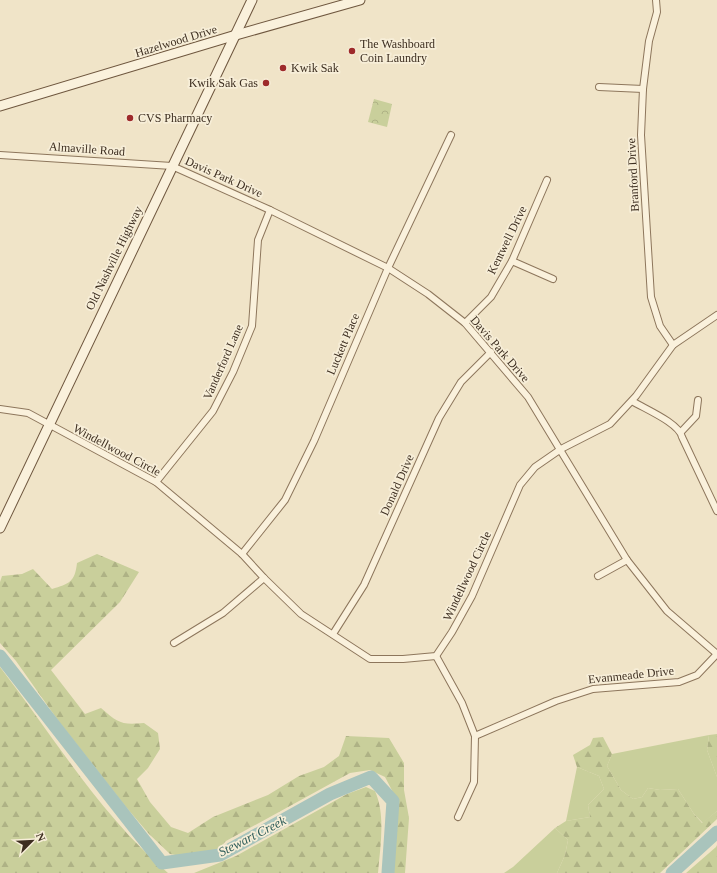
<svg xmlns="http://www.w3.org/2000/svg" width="717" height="873" viewBox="0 0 717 873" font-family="Georgia,serif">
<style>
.grass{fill:#c9cf9b}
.forest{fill:url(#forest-firs)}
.park{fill:url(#park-crowns)}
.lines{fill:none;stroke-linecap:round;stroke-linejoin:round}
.river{stroke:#a9c4bc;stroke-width:13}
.street-casing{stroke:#8d765c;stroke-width:8}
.secondary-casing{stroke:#6f573f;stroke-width:11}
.street{stroke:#faf1dc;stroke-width:6}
.secondary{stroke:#faf1dc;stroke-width:9}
.poi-dot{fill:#9e2a2b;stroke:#f7eed8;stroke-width:1.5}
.labels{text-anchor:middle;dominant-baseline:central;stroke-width:3.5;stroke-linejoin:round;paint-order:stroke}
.street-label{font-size:12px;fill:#3d2e20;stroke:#f7eed8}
.poi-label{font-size:12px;fill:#3d2e20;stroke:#f7eed8;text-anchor:start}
.water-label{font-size:13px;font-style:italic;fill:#2f5d5a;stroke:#f7eed8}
</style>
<defs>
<pattern id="forest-firs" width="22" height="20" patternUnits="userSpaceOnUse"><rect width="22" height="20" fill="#c9cf9b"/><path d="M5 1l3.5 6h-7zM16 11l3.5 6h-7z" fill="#aeb285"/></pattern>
<pattern id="park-crowns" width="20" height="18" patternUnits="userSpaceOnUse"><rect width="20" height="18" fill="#c9cf9b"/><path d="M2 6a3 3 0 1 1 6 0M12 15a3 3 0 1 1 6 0" fill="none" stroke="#aeb285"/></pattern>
</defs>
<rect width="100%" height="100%" fill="#f0e4c8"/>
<!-- grass -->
<g class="grass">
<path d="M 709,735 L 707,750 L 717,777 L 717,811 L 703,823 L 694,814 L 678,789 L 660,790 L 648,788 L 642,797 L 633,799 L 621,790 L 607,766 L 612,754 Z"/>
<path d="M 577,767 L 599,776 L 604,789 L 588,805 L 590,817 L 566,821 Z"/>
<path d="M 555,828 L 568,840 L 565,855 L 557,873 L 504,873 L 513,867 Z"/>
</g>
<!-- forest -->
<g class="forest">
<path d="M 97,554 L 139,572 L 120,602 L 51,670 L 85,714 L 101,708 C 118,723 121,725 144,723 L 158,733 L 160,749 L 148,768 L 137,779 L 150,802 L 171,827 L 188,833 L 213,817 L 268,795 L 299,776 L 324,767 L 339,756 L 346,736 L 389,738 L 404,763 L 404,790 L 409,818 L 405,873 L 394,873 L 396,798 L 385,777 L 370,770 L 350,773 L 226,841 L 216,851 L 187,857 L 170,854 L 149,834 L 126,807 L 57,719 L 16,661 L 0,643 L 0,582 L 2,576 L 22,574 L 33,569 L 52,589 C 69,584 75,582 77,563 Z"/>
<path d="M 0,667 C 54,737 100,815 168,873 L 0,873 Z"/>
<path d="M 717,734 L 717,777 L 707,750 L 709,735 Z"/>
<path d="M 603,737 L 612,754 L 607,766 L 621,790 L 633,799 L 642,797 L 648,788 L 660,790 L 678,789 L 694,814 L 702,823 L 717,811 L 717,819 L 660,873 L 557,873 L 565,855 L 568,840 L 555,828 L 566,821 L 590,817 L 588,805 L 604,789 L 599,776 L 577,767 L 573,755 L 590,745 L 593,738 Z"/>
<path d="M 366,787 L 375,791 C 386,816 380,847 378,873 L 194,873 L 236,856 L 347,794 Z"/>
<path d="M 717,845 L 717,873 L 686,873 L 716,847 Z"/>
</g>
<!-- park -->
<path class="park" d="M 374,99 L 392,104 L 387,127 L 368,122 Z"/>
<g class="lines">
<!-- river -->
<g class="river">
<path d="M 0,656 L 162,863 L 220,855 L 330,794 L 371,777 L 393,801 L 388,873"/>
<path d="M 672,873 L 717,832"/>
</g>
<defs>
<g id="street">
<path d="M 656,0 L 657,12 L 649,41 L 643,89 L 641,135 L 651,297 L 660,326 L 673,345"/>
<path d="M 599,87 L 643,89"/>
<path d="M 0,155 L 172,166 L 270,210 L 388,268 L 428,294 L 465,323 L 528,397 L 627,560 L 667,611 L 717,654"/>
<path d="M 512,261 L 553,279"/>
<path d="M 465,323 L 491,297 L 512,261 L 547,180"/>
<path d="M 632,401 C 645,409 679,423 682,437 L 717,511"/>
<path d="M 0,409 L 28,413 L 156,482 L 242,554 L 264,578 L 301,614 L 370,659 L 403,659 L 436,656 L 452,632 L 472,596 L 520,485 L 535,467 L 561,449 L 610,424 L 636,396 L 673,345 L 717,315"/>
<path d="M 681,432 L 696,416 L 698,400"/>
<path d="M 156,482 L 213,411 L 233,372 L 252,326 L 258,240 L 270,210"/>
<path d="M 242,554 L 285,500 L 314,441 L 388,268 L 451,135"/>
<path d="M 598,576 L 627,560"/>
<path d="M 333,634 L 364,585 L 439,418 L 461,382 L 491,352"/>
<path d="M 174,643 L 223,613 L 264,578"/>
<path d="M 436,656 L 462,703 L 475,736 L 474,782 L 458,817"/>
<path d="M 475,736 L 556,701 L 593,689 L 679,682 L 697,675 L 717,654"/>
</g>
<g id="secondary">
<path d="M 0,106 L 236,35 L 360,0"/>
<path d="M 0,528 L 252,0"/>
</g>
</defs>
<!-- street casing -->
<use href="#street" class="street-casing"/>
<!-- secondary casing -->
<use href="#secondary" class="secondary-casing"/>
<!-- street -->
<use href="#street" class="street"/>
<!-- secondary -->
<use href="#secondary" class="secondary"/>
</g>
<!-- markers -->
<g class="poi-dot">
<circle cx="352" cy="51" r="4"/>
<circle cx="283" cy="68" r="4"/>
<circle cx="266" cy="83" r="4"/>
<circle cx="130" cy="118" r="4"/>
</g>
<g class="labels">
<!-- street labels -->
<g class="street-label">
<text transform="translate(176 41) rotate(-17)">Hazelwood Drive</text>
<text transform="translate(87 149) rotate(4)">Almaville Road</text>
<text transform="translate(633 175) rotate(-93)">Branford Drive</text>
<text transform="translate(224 177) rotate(24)">Davis Park Drive</text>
<text transform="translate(507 240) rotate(-64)">Kentwell Drive</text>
<text transform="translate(114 258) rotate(-64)">Old Nashville Highway</text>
<text transform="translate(343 344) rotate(-67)">Luckett Place</text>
<text transform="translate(500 349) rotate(49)">Davis Park Drive</text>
<text transform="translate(223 362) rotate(-66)">Vanderford Lane</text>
<text transform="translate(117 450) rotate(28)">Windellwood Circle</text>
<text transform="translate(397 485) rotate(-66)">Donald Drive</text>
<text transform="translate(467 576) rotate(-65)">Windellwood Circle</text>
<text transform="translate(631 675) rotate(-6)">Evanmeade Drive</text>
</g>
<!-- poi labels -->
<g class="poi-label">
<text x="360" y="44">The Washboard<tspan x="360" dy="14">Coin Laundry</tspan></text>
<text x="291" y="68">Kwik Sak</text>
<text x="258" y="83" text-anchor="end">Kwik Sak Gas</text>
<text x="138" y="118">CVS Pharmacy</text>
</g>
<!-- water labels -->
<g class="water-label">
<text transform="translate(252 836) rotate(-27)">Stewart Creek</text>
</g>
</g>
<!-- north arrow -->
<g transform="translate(32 841) rotate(66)" stroke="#f7eed8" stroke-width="3" paint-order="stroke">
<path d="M0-3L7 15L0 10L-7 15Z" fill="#3d2e20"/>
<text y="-6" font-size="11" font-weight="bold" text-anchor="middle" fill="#3d2e20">N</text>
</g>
</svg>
